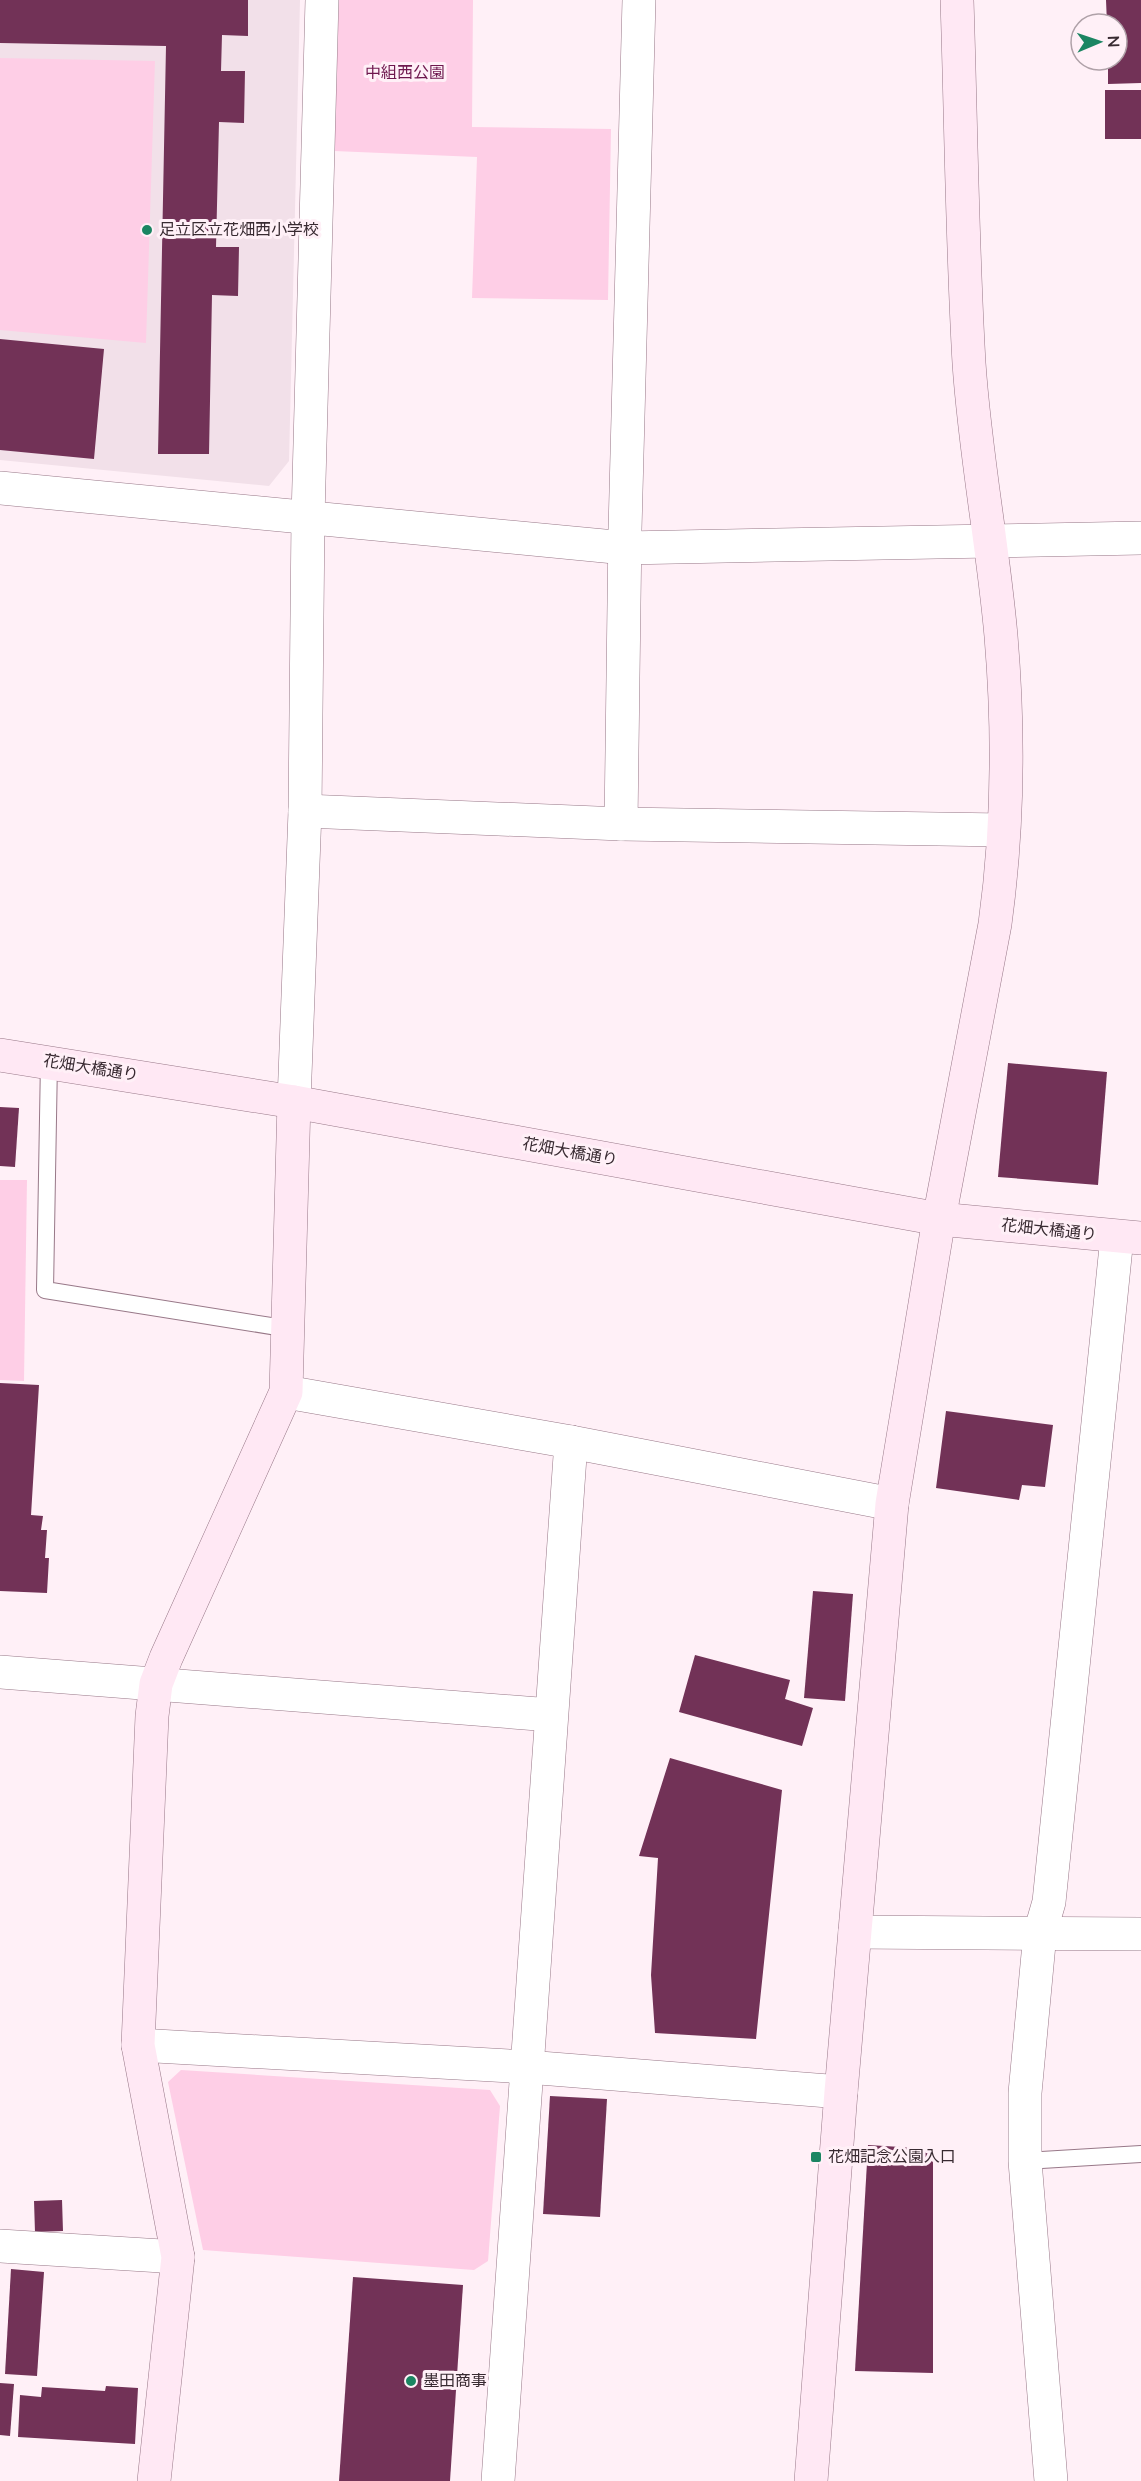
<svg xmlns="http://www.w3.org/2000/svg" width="1141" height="2481" viewBox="0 0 1141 2481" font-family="'Nunito Sans','Noto Sans JP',sans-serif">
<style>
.built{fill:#f2e0e9}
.green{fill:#fecee6}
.building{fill:#723257}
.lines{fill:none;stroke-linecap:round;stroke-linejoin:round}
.lane-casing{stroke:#987888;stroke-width:18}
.street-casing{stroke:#987888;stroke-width:34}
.secondary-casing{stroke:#987888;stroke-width:34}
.lane{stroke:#fff;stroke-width:16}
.street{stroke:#fff;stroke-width:33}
.secondary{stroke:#ffe8f4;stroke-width:33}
.poi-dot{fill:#1b8562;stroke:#fff0f7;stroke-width:2}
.labels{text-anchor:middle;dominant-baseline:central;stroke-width:6;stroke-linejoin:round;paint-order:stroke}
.park-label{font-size:16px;fill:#6e174e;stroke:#fff0f7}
.poi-label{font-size:16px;fill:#382a31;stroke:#fff0f7;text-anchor:start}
.street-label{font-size:16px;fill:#382a31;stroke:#fff0f7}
</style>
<rect width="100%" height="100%" fill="#fff0f7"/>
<!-- built -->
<path class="built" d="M 0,0 L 300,0 L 289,461 L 269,486 L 0,460 Z"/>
<!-- green -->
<g class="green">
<path d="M 339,0 L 473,0 L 472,127 L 611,129 L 608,300 L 472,298 L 477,157 L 334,151 Z"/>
<path d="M 0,58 L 155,61 L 146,343 L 0,330 Z"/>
<path d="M 0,1180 L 27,1180 L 24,1381 L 0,1380 Z"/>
<path d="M 181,2070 L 490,2090 L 500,2106 L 488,2261 L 474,2270 L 203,2250 L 168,2082 Z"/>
</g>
<!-- building -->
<g class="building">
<path d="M 0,0 L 248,0 L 248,36 L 222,35 L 221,71 L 245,71 L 244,123 L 219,122 L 216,247 L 239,247 L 238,296 L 212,295 L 209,454 L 158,454 L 166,46 L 0,43 Z"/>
<path d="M 1106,0 L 1141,0 L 1141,83 L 1108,84 L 1108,60 L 1117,60 L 1117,24 L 1107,24 Z"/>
<rect x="1105" y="90" width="36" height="49"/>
<path d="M 0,339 L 104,349 L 94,459 L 0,450 Z"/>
<path d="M 1008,1063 L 1107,1072 L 1098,1185 L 998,1177 Z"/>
<path d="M 0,1107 L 19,1108 L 15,1167 L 0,1166 Z"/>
<path d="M 0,1383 L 39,1385 L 31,1515 L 43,1516 L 41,1530 L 47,1530 L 45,1558 L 49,1558 L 47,1593 L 0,1591 Z"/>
<path d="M 946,1411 L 1053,1425 L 1045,1487 L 1022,1485 L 1019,1500 L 936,1488 Z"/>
<path d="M 813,1591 L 853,1594 L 845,1701 L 804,1698 Z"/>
<path d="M 695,1655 L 790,1680 L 785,1699 L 813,1708 L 802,1746 L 679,1712 Z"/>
<path d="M 670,1758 L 782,1790 L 756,2039 L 655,2033 L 651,1975 L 658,1858 L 639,1856 Z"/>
<path d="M 550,2096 L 607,2099 L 600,2217 L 543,2214 Z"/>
<path d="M 868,2145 L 933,2149 L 933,2373 L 855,2371 Z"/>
<path d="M 62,2200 L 63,2231 L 35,2232 L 34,2201 Z"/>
<path d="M 11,2269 L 44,2272 L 37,2376 L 5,2374 Z"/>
<path d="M 353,2277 L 463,2285 L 450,2481 L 339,2481 Z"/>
<path d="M 0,2383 L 14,2384 L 10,2436 L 0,2435 Z"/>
<path d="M 106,2386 L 138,2388 L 135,2444 L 18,2437 L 20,2395 L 41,2397 L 42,2387 L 105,2391 Z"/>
</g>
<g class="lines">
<defs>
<g id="lane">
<path d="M 49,1061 L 45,1290 L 290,1329"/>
<path d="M 1025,2161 L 1141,2154"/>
</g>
<g id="street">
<path d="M 0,488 L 625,548 L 1141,538"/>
<path d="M 305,811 L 621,824 L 1003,830"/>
<path d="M 621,824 L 625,530 L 639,0"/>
<path d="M 294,1102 L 305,811 L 308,518 L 322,0"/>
<path d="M 286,1392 L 571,1442 L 892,1504"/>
<path d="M 0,1672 L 551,1715"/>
<path d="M 855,1932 L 1141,1934"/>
<path d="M 138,2045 L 527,2067 L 841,2092"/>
<path d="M 0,2246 L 178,2257"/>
<path d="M 498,2481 L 571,1442"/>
<path d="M 1051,2481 L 1025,2161 L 1025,2093 L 1040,1933 L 1049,1902 L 1117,1237"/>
</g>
<g id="secondary">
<path d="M 0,1055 L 294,1102 L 939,1219 L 1141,1238"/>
<path d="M 154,2481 L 178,2257 L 138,2045 L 152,1716 L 156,1684 L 166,1658 L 286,1392 L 294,1102"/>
<path d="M 811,2481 L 841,2092 L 892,1504 L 939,1219 L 995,924 C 1008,829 1009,731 1001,636 C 993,545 975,454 969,363 C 962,242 961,121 957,0"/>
</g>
</defs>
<!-- lane casing -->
<use href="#lane" class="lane-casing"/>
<!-- street casing -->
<use href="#street" class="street-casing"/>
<!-- secondary casing -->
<use href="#secondary" class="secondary-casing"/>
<!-- lane -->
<use href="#lane" class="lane"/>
<!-- street -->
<use href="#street" class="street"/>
<!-- secondary -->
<use href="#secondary" class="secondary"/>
</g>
<!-- markers -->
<g class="poi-dot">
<circle cx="147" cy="230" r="6"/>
<rect x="810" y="2151" width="12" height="12" rx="3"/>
<circle cx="411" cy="2381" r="6"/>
</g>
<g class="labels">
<!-- park labels -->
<g class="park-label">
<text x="405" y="73">中組西公園</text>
</g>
<!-- poi labels -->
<g class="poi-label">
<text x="159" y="230">足立区立花畑西小学校</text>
<text x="828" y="2157">花畑記念公園入口</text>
<text x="423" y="2381">墨田商事</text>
</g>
<!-- street labels -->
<g class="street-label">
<text transform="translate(91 1068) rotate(9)">花畑大橋通り</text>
<text transform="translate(570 1152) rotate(10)">花畑大橋通り</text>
<text transform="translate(1049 1230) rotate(6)">花畑大橋通り</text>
</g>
</g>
<!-- north arrow -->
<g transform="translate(1099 42) rotate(88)"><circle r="28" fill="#fff0f7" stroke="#afa1a8" stroke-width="1.5"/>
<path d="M0-4.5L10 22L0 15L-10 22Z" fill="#1b8562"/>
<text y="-9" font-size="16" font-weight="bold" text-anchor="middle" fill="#382a31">N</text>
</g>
</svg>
